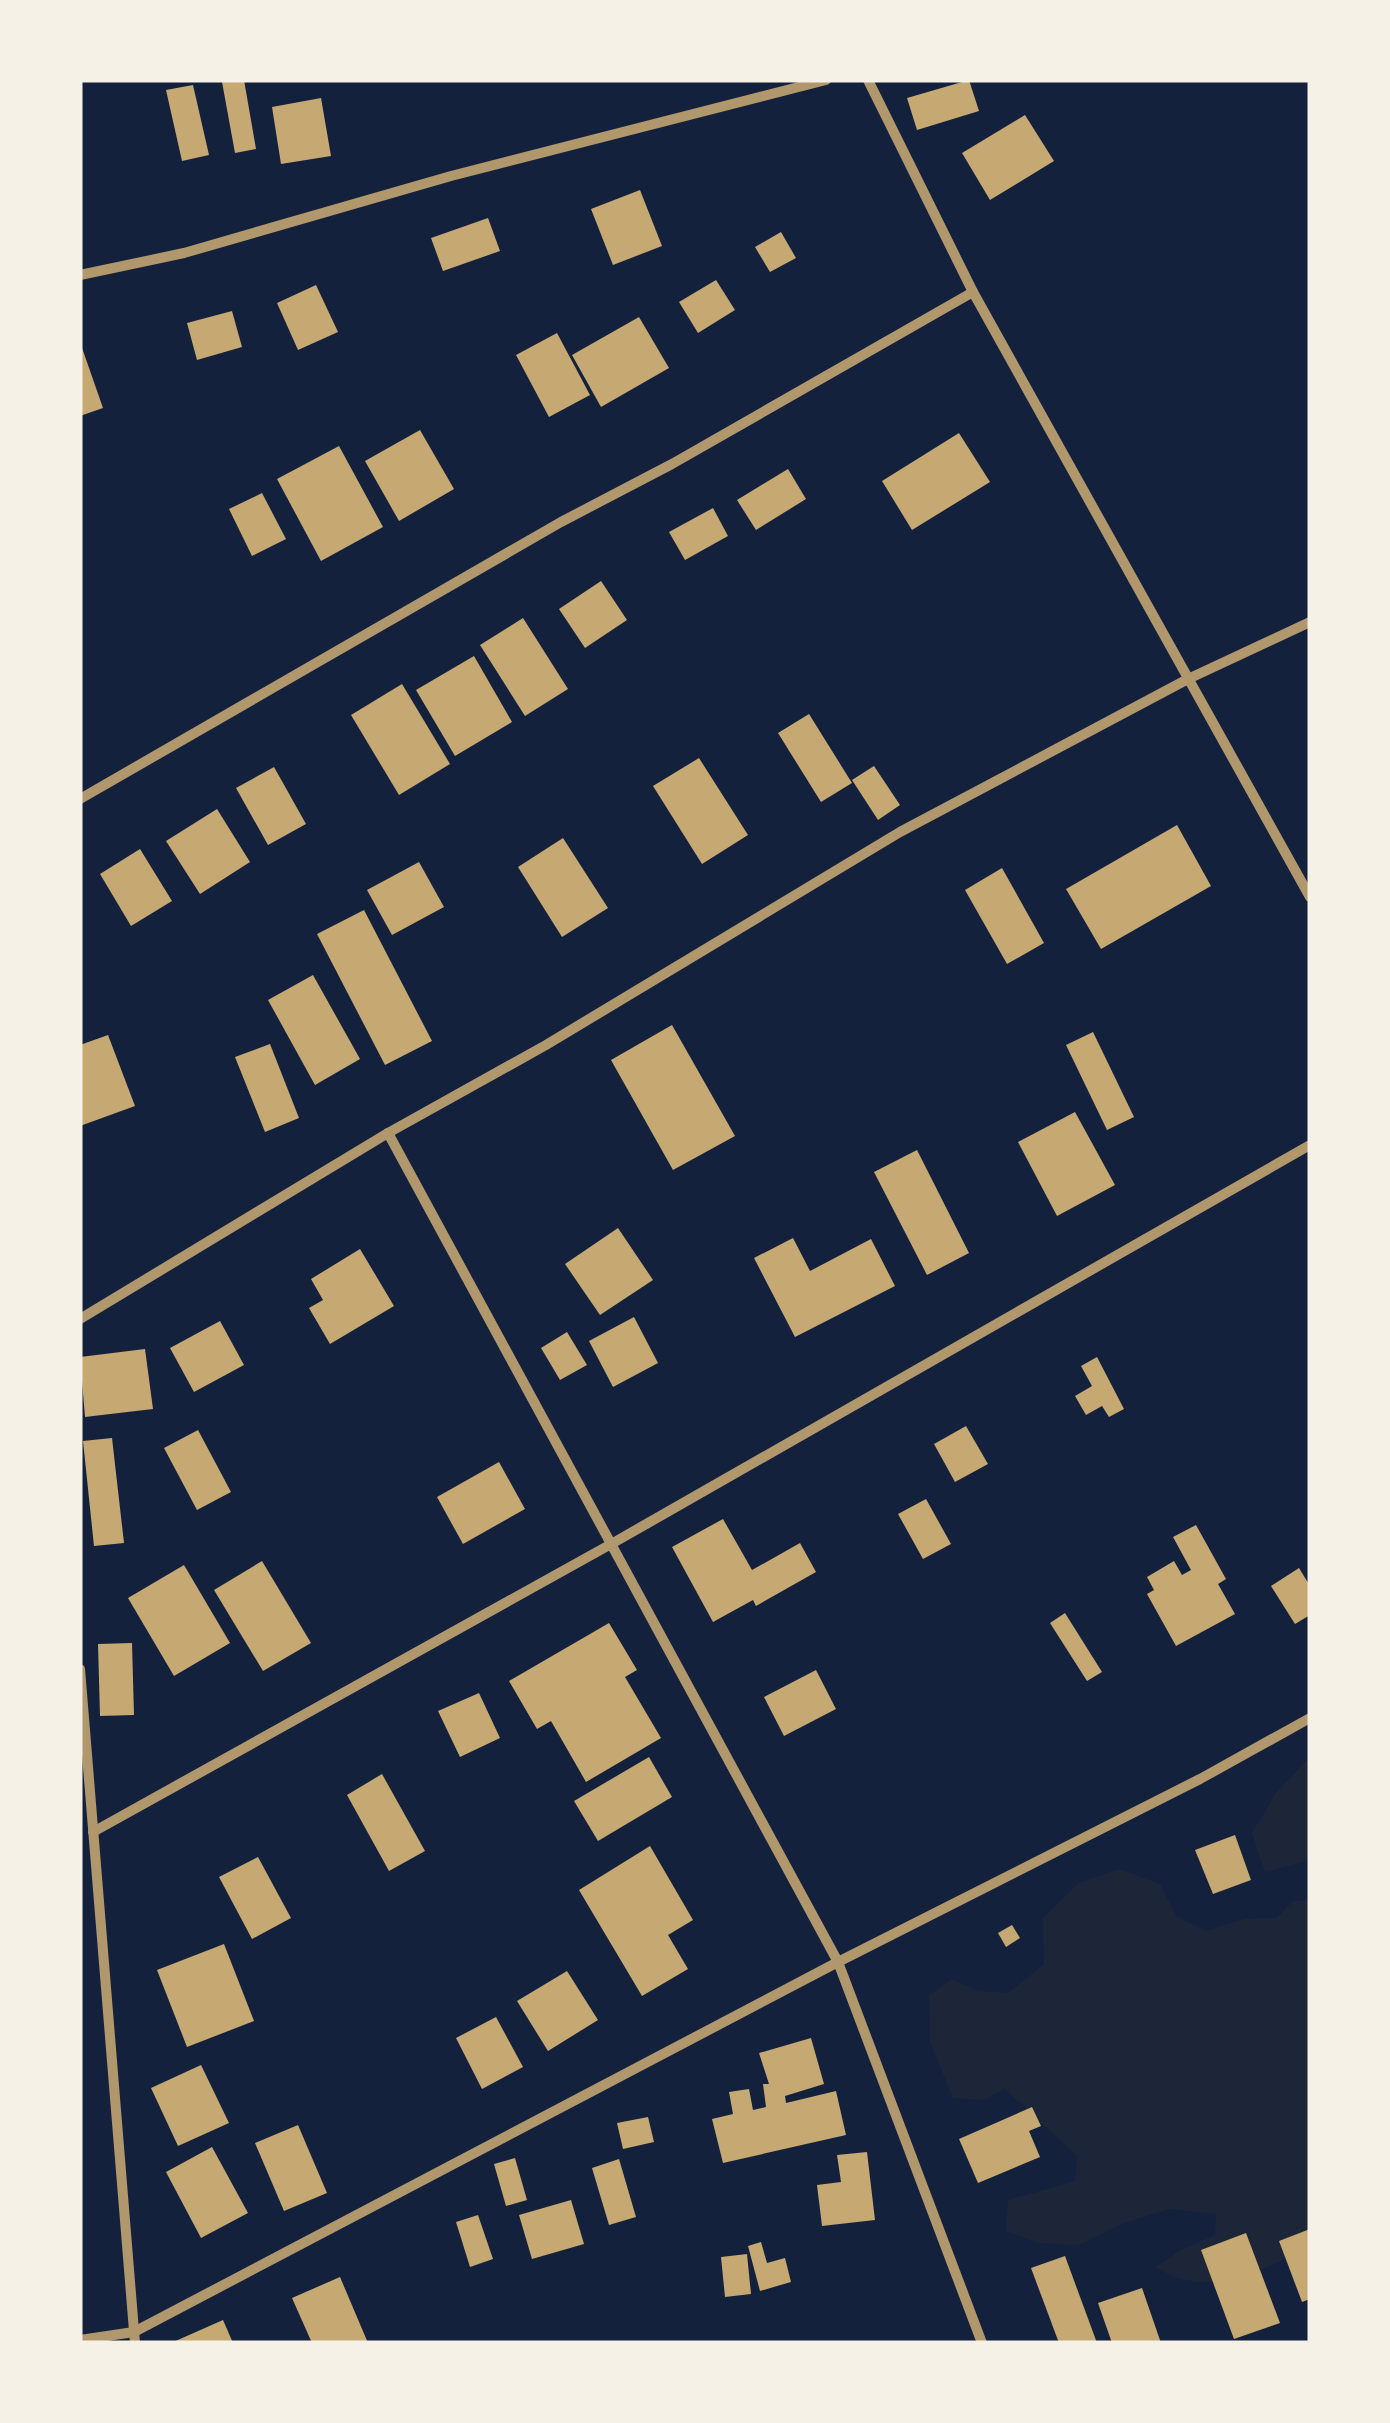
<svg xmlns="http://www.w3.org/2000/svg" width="1390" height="2423" viewBox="0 0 1390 2423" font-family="'Source Sans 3',sans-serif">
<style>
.green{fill:#1d2539}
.building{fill:#c6a872}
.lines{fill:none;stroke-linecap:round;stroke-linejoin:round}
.minor{stroke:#b1986c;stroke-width:10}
</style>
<rect width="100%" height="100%" fill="#14213d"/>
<!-- green -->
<g class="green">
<path d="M 1310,1757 L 1310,1856 L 1303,1862 L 1265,1872 L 1252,1833 L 1276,1793 Z"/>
<path d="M 1119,1869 L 1160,1884 L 1177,1917 L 1206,1931 L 1244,1919 L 1277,1918 L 1293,1901 L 1310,1900 L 1310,2248 C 1262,2269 1205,2301 1156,2267 L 1179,2251 L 1215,2235 L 1216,2214 L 1168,2209 L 1122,2224 L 1079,2245 L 1038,2243 L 1006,2231 L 1008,2200 L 1075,2181 L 1077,2156 L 1005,2089 L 983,2100 L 953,2098 L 930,2042 L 929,1995 L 952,1979 L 978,1991 L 1008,1993 L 1044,1964 L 1043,1918 L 1079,1883 Z"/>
</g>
<!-- building -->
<g class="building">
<path d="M 244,80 L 256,149 L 235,153 L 222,82 Z"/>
<path d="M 969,80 L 979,111 L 917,130 L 907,98 Z"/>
<path d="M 193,85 L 209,155 L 182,161 L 166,90 Z"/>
<path d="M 321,98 L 331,156 L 281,164 L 272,107 Z"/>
<path d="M 1025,115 L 1054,161 L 990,200 L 962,153 Z"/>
<path d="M 640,190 L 662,246 L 613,265 L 591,209 Z"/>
<path d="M 488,218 L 500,251 L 443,271 L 431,238 Z"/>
<path d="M 781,232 L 796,258 L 770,272 L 755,247 Z"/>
<path d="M 716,280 L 735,310 L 698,333 L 679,302 Z"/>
<path d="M 316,285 L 338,332 L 298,350 L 277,303 Z"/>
<path d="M 232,311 L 242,347 L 197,360 L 187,323 Z"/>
<path d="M 639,317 L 669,368 L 601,407 L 572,355 Z"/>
<path d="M 557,333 L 590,395 L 549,417 L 516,355 Z"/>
<path d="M 81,345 L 103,408 L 80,416 L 80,346 Z"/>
<path d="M 420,430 L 454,489 L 399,521 L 365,461 Z"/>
<path d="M 959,433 L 990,482 L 912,530 L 882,481 Z"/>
<path d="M 339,446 L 383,527 L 321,561 L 277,479 Z"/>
<path d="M 788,469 L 806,499 L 756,530 L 737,500 Z"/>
<path d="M 262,493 L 286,539 L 252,556 L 229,509 Z"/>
<path d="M 713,508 L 728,536 L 685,560 L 669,532 Z"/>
<path d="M 601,581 L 627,620 L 585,648 L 559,609 Z"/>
<path d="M 523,618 L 568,689 L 525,716 L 480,645 Z"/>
<path d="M 474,656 L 512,722 L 455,756 L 416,690 Z"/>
<path d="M 402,684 L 450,764 L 399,795 L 351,715 Z"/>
<path d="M 809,714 L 852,783 L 821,802 L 778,733 Z"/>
<path d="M 699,758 L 748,835 L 702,864 L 653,786 Z"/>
<path d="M 874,766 L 900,805 L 878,820 L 852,780 Z"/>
<path d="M 274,767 L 306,824 L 268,845 L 236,788 Z"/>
<path d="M 217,809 L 250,862 L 200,894 L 166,841 Z"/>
<path d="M 1177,825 L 1211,886 L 1101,949 L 1066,889 Z"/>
<path d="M 563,838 L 608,908 L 562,937 L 518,867 Z"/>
<path d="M 140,849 L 172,901 L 131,926 L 100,874 Z"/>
<path d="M 419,862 L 444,907 L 392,935 L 367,890 Z"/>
<path d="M 1002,868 L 1044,943 L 1007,964 L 965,890 Z"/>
<path d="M 364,910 L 432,1041 L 385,1065 L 317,934 Z"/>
<path d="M 313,975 L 360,1059 L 315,1085 L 268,1000 Z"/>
<path d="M 672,1025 L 735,1136 L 673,1170 L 611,1060 Z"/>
<path d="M 1093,1032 L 1134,1117 L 1107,1130 L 1066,1045 Z"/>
<path d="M 108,1035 L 135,1106 L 80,1126 L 80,1045 Z"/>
<path d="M 270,1044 L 299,1118 L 265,1132 L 235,1057 Z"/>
<path d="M 1075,1112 L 1115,1185 L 1057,1216 L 1018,1142 Z"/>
<path d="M 917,1150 L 969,1253 L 927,1275 L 874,1172 Z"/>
<path d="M 618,1228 L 653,1280 L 600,1315 L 565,1264 Z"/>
<path d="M 793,1238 L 810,1271 L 871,1239 L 895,1286 L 795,1337 L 754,1258 Z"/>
<path d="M 360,1249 L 394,1306 L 330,1344 L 309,1308 L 323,1300 L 311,1279 Z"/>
<path d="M 634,1317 L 658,1363 L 613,1387 L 589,1341 Z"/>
<path d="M 220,1321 L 244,1365 L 194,1392 L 170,1348 Z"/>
<path d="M 567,1332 L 587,1365 L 560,1380 L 541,1348 Z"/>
<path d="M 145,1349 L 153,1409 L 85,1417 L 80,1357 Z"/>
<path d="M 1097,1357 L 1124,1409 L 1109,1417 L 1102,1406 L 1086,1415 L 1075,1396 L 1092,1386 L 1081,1366 Z"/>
<path d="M 966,1426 L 988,1464 L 955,1482 L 934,1444 Z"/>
<path d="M 198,1430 L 231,1492 L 197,1510 L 164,1448 Z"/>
<path d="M 112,1438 L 124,1543 L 94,1546 L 83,1441 Z"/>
<path d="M 499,1462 L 525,1509 L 463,1544 L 437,1497 Z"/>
<path d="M 926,1499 L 951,1544 L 923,1559 L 898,1514 Z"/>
<path d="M 723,1519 L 752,1570 L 800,1543 L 816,1572 L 756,1606 L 753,1600 L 713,1622 L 672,1547 Z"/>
<path d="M 1196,1525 L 1226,1579 L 1218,1584 L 1235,1614 L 1176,1646 L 1147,1594 L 1154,1590 L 1147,1577 L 1174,1561 L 1182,1575 L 1191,1570 L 1173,1537 Z"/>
<path d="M 262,1561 L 311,1643 L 263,1671 L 214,1590 Z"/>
<path d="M 184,1565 L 230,1643 L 174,1676 L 128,1598 Z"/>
<path d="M 1299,1568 L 1310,1586 L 1310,1615 L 1295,1624 L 1271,1586 Z"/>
<path d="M 1065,1613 L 1102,1672 L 1087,1681 L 1050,1623 Z"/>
<path d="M 609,1623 L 637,1670 L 625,1677 L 661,1738 L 586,1782 L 551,1721 L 537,1729 L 509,1681 Z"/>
<path d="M 132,1643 L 134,1715 L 100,1716 L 98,1644 Z"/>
<path d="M 816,1670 L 836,1709 L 784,1736 L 764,1697 Z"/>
<path d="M 479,1693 L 500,1738 L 460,1757 L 438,1711 Z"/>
<path d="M 649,1757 L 672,1797 L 598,1841 L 574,1801 Z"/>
<path d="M 382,1774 L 425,1851 L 389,1871 L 347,1795 Z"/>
<path d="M 1235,1835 L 1251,1880 L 1213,1894 L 1195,1850 Z"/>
<path d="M 650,1846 L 693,1920 L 668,1935 L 688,1969 L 642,1996 L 579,1890 Z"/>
<path d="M 258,1857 L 291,1918 L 252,1939 L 219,1877 Z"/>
<path d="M 1012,1925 L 1020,1938 L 1006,1947 L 998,1933 Z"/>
<path d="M 224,1944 L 254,2021 L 187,2047 L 157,1970 Z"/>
<path d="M 567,1971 L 598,2020 L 548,2051 L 517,2001 Z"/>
<path d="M 496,2017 L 523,2067 L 482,2089 L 456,2038 Z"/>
<path d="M 811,2038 L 824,2084 L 785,2096 L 786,2103 L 836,2091 L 846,2135 L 723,2163 L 712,2119 L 733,2114 L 729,2092 L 749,2089 L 753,2110 L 766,2107 L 763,2084 L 769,2084 L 759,2053 Z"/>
<path d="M 201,2065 L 229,2123 L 178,2146 L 151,2088 Z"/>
<path d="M 1032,2107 L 1041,2126 L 1029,2131 L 1040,2157 L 978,2183 L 959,2139 Z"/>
<path d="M 648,2117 L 654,2142 L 623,2149 L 617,2123 Z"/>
<path d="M 298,2125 L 327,2193 L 284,2211 L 255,2143 Z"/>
<path d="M 212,2147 L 248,2213 L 201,2238 L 166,2172 Z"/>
<path d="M 867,2152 L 875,2220 L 822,2226 L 817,2185 L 841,2182 L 837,2155 Z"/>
<path d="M 515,2158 L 527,2200 L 506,2206 L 494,2164 Z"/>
<path d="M 619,2159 L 636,2217 L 609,2225 L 592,2168 Z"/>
<path d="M 571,2200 L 584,2244 L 532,2259 L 519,2215 Z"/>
<path d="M 478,2215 L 493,2259 L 470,2267 L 456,2222 Z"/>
<path d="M 1310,2229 L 1310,2299 L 1302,2302 L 1279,2241 Z"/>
<path d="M 1246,2233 L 1280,2323 L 1234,2339 L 1201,2250 Z"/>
<path d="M 761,2242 L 767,2263 L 785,2258 L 791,2282 L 760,2291 L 748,2246 Z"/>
<path d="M 747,2254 L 751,2294 L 725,2297 L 721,2257 Z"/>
<path d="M 1065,2256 L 1097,2343 L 1059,2343 L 1031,2268 Z"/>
<path d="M 340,2277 L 368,2343 L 312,2343 L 292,2298 Z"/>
<path d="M 1142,2288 L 1161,2343 L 1112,2343 L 1098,2303 Z"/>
<path d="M 223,2320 L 233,2343 L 171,2343 Z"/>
</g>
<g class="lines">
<!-- minor -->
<g class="minor">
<path d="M 868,80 L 973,292 L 1310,897"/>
<path d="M 80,275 L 184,253 L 451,176 L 826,80"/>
<path d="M 80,799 L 561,522 L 672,464 L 973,292"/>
<path d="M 388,1133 L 838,1962 L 982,2343"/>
<path d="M 80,1319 L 388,1133 L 546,1045 L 900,832 L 1188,679 L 1310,622"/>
<path d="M 80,1669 L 135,2343"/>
<path d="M 93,1832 L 613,1543 L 1310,1145"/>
<path d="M 80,2340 L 134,2332 L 838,1962 L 1200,1779 L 1310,1718"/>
</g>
</g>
<!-- border -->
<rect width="1390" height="2423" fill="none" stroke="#f6f1e7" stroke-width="165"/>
</svg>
